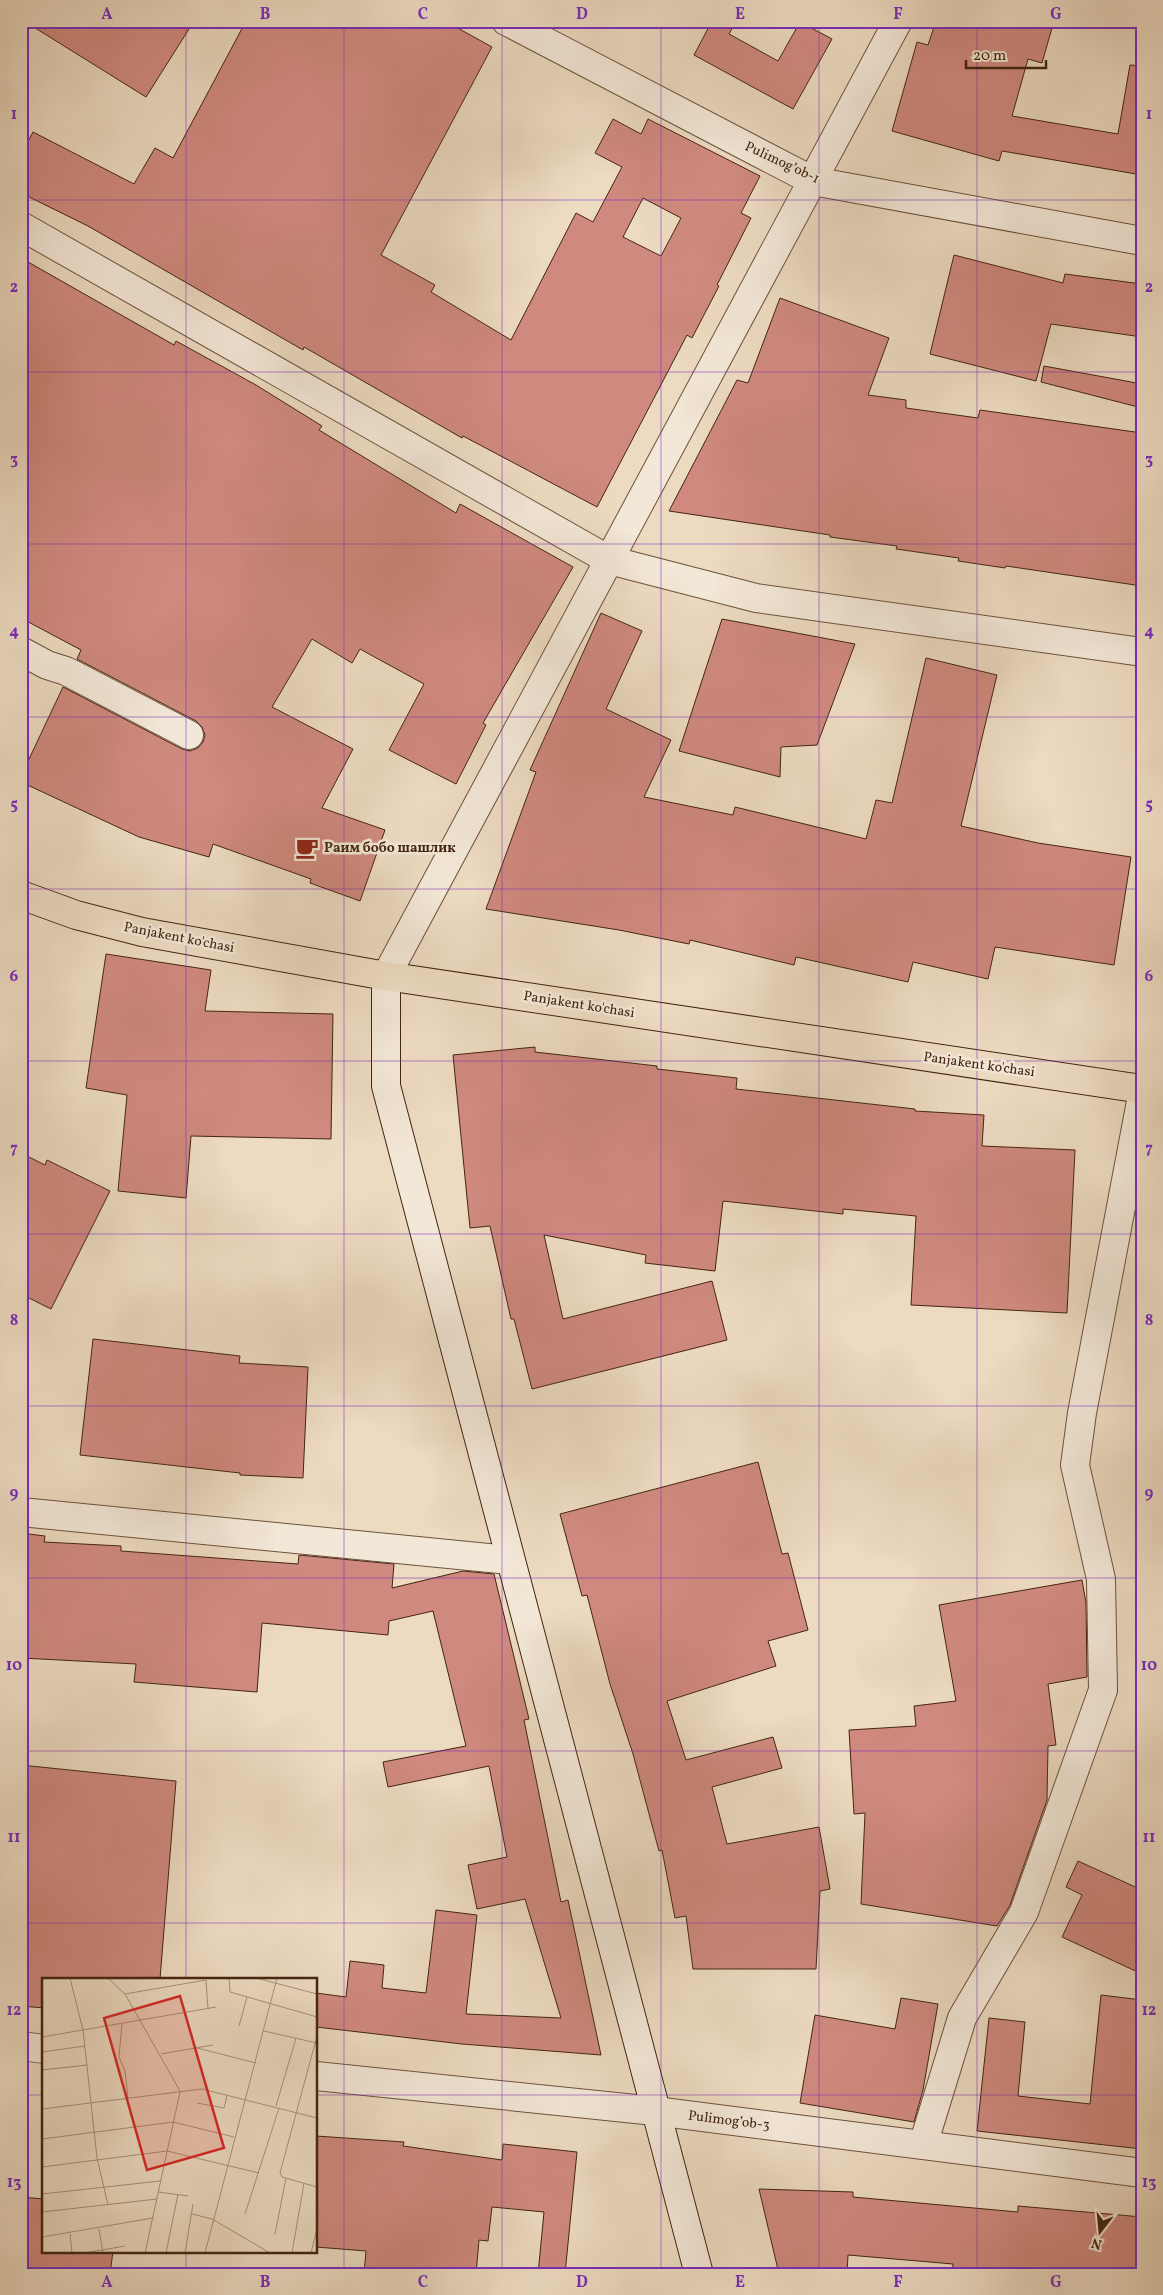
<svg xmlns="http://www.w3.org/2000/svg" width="1163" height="2295" viewBox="0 0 1163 2295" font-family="Vollkorn,serif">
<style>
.building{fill:#cf897e;stroke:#432510;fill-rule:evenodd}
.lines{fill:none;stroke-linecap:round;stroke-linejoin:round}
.minor-casing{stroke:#6d523c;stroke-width:30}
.tertiary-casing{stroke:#6d523c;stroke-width:30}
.secondary-casing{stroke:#432510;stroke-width:30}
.primary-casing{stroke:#432510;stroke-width:30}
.minor{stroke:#f3e7d7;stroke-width:28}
.tertiary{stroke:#f3e7d7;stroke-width:28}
.secondary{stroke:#f3e7d7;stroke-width:28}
.primary{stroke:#ecdac1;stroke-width:28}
.grid{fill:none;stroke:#7b2cbf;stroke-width:1;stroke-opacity:0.55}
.labels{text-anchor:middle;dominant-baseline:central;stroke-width:5;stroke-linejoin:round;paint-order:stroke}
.street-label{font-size:14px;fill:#432510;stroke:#f3e7d7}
.poi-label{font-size:14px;font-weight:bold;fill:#432510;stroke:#f3e7d7;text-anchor:start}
.inset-road{fill:none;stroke:#a8927a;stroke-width:1}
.view{fill:#d62828;fill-opacity:0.15;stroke:#d62828;stroke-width:2.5}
.inset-edge{fill:none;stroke:#432510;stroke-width:2.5}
.neatline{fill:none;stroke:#7b2cbf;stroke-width:2}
.grid-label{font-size:16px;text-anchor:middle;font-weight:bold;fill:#7b2cbf}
</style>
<rect width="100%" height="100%" fill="#ecdac1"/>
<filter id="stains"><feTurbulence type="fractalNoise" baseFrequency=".004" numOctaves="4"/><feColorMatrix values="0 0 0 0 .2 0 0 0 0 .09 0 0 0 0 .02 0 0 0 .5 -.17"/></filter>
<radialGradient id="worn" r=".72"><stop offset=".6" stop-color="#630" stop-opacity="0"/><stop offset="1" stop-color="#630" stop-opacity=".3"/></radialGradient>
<!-- building -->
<g class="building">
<path d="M 24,21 L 194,21 L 146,97 Z"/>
<path d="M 246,21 L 445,21 L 492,47 L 381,255 L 435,285 L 431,292 L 511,340 L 576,213 L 593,222 L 622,167 L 595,153 L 613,119 L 641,134 L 648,119 L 760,176 L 741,213 L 751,218 L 717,285 L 719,286 L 692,338 L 687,335 L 597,507 L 463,436 L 462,438 L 304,347 L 303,350 L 88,226 L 21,193 L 21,155 L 33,132 L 134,184 L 155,148 L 173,158 ZM 643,198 L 681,218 L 661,256 L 623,237 Z"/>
<path d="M 712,21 L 736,21 L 729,34 L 778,61 L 800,22 L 832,39 L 793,109 L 694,55 Z"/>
<path d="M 936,21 L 1054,21 L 1042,63 L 1028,59 L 1012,116 L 1118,134 L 1130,65 L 1142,66 L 1142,175 L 1002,151 L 999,161 L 892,131 L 917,42 L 928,45 Z"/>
<path d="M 954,255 L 1063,283 L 1065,274 L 1142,284 L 1142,337 L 1051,324 L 1036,381 L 930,354 Z"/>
<path d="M 21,258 L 174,345 L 176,341 L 256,385 L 322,426 L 319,430 L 456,513 L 460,504 L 573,567 L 483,723 L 486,725 L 456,784 L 389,750 L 424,684 L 360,649 L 352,663 L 312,639 L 272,707 L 353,749 L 322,808 L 385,830 L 360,901 L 310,883 L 311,879 L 213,844 L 209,857 L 139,837 L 21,782 L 21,776 L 63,687 L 182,749 L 190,751 L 198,748 L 203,742 L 205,735 L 202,727 L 196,721 L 77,659 L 81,650 L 21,618 Z"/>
<path d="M 780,298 L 889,338 L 868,395 L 906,400 L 906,408 L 978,418 L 980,410 L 1142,433 L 1142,586 L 1006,566 L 1005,568 L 958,561 L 959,558 L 896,549 L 897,546 L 830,537 L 830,535 L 669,511 L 737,380 L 748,383 Z"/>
<path d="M 1044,366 L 1142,384 L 1142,408 L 1041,382 Z"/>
<path d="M 601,613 L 642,631 L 606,709 L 671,740 L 644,797 L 733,815 L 735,807 L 866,839 L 876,800 L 892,803 L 926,658 L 997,675 L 961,826 L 1038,843 L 1131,857 L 1114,965 L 995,947 L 988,979 L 913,962 L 908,982 L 796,957 L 794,965 L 690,940 L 689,944 L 619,930 L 486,909 L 536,772 L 530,770 Z"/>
<path d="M 722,619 L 855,644 L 817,745 L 781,747 L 780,777 L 679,751 Z"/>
<path d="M 106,954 L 211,970 L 205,1011 L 333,1014 L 331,1139 L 191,1136 L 186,1198 L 118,1191 L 127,1095 L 86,1088 Z"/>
<path d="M 535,1047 L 535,1052 L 657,1066 L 657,1069 L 737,1078 L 736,1089 L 915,1109 L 915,1111 L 984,1115 L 982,1146 L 1075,1150 L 1067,1313 L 911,1305 L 916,1216 L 843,1209 L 843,1214 L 723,1201 L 715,1271 L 645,1263 L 646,1255 L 544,1235 L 563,1319 L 712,1281 L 727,1340 L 532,1389 L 514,1319 L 511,1319 L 490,1226 L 470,1228 L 453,1055 Z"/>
<path d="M 21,1153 L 45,1165 L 47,1160 L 110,1191 L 51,1309 L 21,1294 Z"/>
<path d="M 93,1339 L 240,1356 L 239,1363 L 308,1367 L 303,1478 L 240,1475 L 240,1473 L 80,1455 Z"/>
<path d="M 758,1462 L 782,1554 L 788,1553 L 808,1630 L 768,1641 L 776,1666 L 667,1701 L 686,1760 L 773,1737 L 782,1768 L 712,1787 L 727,1844 L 819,1827 L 830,1889 L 820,1891 L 816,1969 L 693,1969 L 686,1916 L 675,1918 L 662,1850 L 659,1851 L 633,1754 L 610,1684 L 587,1595 L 582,1596 L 560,1514 Z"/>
<path d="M 21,1533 L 45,1536 L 44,1542 L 121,1546 L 121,1551 L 298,1564 L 299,1555 L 394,1564 L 392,1588 L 463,1571 L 494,1574 L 529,1719 L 524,1720 L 561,1902 L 568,1900 L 601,2055 L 462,2044 L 316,2027 L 316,1993 L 346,1997 L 350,1961 L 384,1965 L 382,1988 L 426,1993 L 436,1910 L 477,1915 L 466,2014 L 561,2018 L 525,1899 L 477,1909 L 468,1865 L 507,1857 L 489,1766 L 388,1787 L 383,1762 L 466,1746 L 433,1611 L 389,1621 L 388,1635 L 262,1623 L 257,1692 L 134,1682 L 136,1664 L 21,1658 Z"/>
<path d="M 1082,1580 L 1086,1603 L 1087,1677 L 1048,1684 L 1056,1745 L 1048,1746 L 1047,1800 L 1010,1905 L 997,1926 L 861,1904 L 865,1813 L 854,1814 L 849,1730 L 916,1726 L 914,1706 L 956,1701 L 939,1605 Z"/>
<path d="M 21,1765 L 176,1781 L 160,1979 L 44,1979 L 44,2008 L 21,2006 Z"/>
<path d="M 1078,1861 L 1142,1890 L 1142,1974 L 1062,1937 L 1082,1895 L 1066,1887 Z"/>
<path d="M 1101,1995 L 1142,2000 L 1142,2149 L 977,2131 L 989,2018 L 1025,2022 L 1018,2096 L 1090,2104 Z"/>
<path d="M 901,1998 L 938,2004 L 923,2090 L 914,2122 L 800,2103 L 815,2015 L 895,2029 Z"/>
<path d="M 316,2136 L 404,2142 L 403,2146 L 502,2160 L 503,2144 L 577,2152 L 565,2274 L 538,2274 L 544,2212 L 492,2207 L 488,2241 L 479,2240 L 476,2274 L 364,2274 L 366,2251 L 316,2247 Z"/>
<path d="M 759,2189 L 853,2192 L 853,2197 L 1018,2212 L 1018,2206 L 1142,2217 L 1142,2274 L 952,2274 L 953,2264 L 848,2255 L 847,2274 L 779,2274 Z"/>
<path d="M 21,2197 L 44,2199 L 44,2251 L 113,2251 L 110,2274 L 21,2274 Z"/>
</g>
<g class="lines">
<defs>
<g id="minor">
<path d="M 506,21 L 813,181 L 1142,241"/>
<path d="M 21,226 L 609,560 L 756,598 L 1142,652"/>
<path d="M 21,651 L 47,665 L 66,671 L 189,735"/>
<path d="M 21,1512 L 510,1560"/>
<path d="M 21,2046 L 44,2049"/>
<path d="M 316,2076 L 655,2111 L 1142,2173"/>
<path d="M 923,2145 L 962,2018 L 1024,1912 L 1103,1690 L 1101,1579 L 1075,1465 L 1082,1413 L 1142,1096"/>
</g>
<path id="tertiary" d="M 386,976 L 898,21"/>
<path id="secondary" d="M 386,976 L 386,1086 L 699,2274"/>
<path id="primary" d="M 21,895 L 76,915 L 142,932 L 386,976 L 1142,1089"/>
</defs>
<!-- minor casing -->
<use href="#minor" class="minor-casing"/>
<!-- tertiary casing -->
<use href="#tertiary" class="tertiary-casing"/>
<!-- secondary casing -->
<use href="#secondary" class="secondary-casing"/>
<!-- primary casing -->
<use href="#primary" class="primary-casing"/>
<!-- minor -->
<use href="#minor" class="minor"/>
<!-- tertiary -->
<use href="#tertiary" class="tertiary"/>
<!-- secondary -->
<use href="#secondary" class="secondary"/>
<!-- primary -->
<use href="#primary" class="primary"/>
</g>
<!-- grid -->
<path class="grid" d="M 186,21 L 186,1979M 344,21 L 344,2274M 502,21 L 502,2274M 661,21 L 661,2274M 819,21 L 819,2274M 977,21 L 977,2274M 21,200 L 1142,200M 21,372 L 1142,372M 21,544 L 1142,544M 21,717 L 1142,717M 21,889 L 1142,889M 21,1061 L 1142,1061M 21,1234 L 1142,1234M 21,1406 L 1142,1406M 21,1578 L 1142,1578M 21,1751 L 1142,1751M 21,1923 L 1142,1923M 21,2095 L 44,2095M 316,2095 L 1142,2095M 186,2251 L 186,2274"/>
<!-- icons -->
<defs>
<symbol id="cafe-bare" viewBox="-9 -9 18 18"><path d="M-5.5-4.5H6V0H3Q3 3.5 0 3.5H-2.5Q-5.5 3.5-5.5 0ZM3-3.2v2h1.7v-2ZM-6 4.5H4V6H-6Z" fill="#8f2418" stroke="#f3e7d7" stroke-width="2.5" paint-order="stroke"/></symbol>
</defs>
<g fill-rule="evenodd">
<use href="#cafe-bare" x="291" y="832" width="32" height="32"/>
</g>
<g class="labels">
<!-- street labels -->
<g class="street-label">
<text transform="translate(782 163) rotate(25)">Pulimog’ob-1</text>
<text transform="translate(179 938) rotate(11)">Panjakent ko'chasi</text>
<text transform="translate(579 1005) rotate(9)">Panjakent ko'chasi</text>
<text transform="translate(979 1065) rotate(8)">Panjakent ko'chasi</text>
<text transform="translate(729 2121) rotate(7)">Pulimog’ob-3</text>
</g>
<!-- poi labels -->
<g class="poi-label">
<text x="324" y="848">Раим бобо шашлик</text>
</g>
</g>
<!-- overview -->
<g transform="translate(42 1978)">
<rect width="275" height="275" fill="#ecdac1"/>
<path class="inset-road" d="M 28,0 L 41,52 L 55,180 L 66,227M 66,0 L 83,16 L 138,113M 187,0 L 188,14 L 275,39M 214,0 L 275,16M 83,16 L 164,2 L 166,31M 80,46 L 77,79 L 83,93 L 86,120M 197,48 L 205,19M 222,53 L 275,65M 275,58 L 238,195 L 240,199 L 275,209M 0,59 L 174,29M 155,70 L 214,85M 0,74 L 43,68M 119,76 L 171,67M 0,92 L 45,87M 155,125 L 182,130 L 185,118M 234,128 L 254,60M 0,131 L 160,111 L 275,140M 0,161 L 131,144 L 192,159M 0,189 L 125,173 L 217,195M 116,214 L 146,218M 0,216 L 118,203M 0,234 L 115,221M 150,236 L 170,241 L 228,275M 203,236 L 237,130M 57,251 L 61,275M 28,256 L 30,275M 233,256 L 244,200M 0,259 L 111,240M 42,275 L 83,268M 103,275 L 138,114M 124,275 L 136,216M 143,275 L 151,226M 163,275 L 235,0M 250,275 L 262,205M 269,275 L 275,251"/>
<path class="view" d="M 138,18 L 182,170 L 105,192 L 62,40 Z"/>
<rect width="275" height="275" class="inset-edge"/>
</g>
<!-- margin -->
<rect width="1163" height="2295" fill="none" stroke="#ecdac1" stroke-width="55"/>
<!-- north arrow -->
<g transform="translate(1100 2232) rotate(196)" stroke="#f3e7d7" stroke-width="4" paint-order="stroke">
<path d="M0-4L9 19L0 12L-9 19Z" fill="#432510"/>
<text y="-8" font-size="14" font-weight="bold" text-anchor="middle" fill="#432510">N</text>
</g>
<!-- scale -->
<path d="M966 60v8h80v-8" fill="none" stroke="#432510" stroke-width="2.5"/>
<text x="973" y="60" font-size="15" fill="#432510" stroke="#f3e7d7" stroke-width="4" paint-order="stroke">20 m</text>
<rect x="28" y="28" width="1108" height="2240" class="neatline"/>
<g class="grid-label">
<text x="107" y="19">A</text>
<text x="265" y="19">B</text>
<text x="423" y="19">C</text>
<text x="582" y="19">D</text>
<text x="740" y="19">E</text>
<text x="898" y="19">F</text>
<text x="1056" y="19">G</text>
<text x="14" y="119">1</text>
<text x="1149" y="119">1</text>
<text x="14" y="292">2</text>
<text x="1149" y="292">2</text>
<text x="14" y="464">3</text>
<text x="1149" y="464">3</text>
<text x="14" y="636">4</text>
<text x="1149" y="636">4</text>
<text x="14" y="809">5</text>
<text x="1149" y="809">5</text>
<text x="14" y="981">6</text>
<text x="1149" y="981">6</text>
<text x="14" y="1153">7</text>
<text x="1149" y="1153">7</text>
<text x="14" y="1325">8</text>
<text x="1149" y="1325">8</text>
<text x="14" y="1498">9</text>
<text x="1149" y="1498">9</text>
<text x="14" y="1670">10</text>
<text x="1149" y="1670">10</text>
<text x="14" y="1842">11</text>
<text x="1149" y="1842">11</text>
<text x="14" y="2015">12</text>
<text x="1149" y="2015">12</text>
<text x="14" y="2187">13</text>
<text x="1149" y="2187">13</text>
<text x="107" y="2287">A</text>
<text x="265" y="2287">B</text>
<text x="423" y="2287">C</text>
<text x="582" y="2287">D</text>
<text x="740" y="2287">E</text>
<text x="898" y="2287">F</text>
<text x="1056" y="2287">G</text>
</g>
<rect width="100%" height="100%" filter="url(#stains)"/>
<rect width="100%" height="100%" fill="url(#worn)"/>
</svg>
